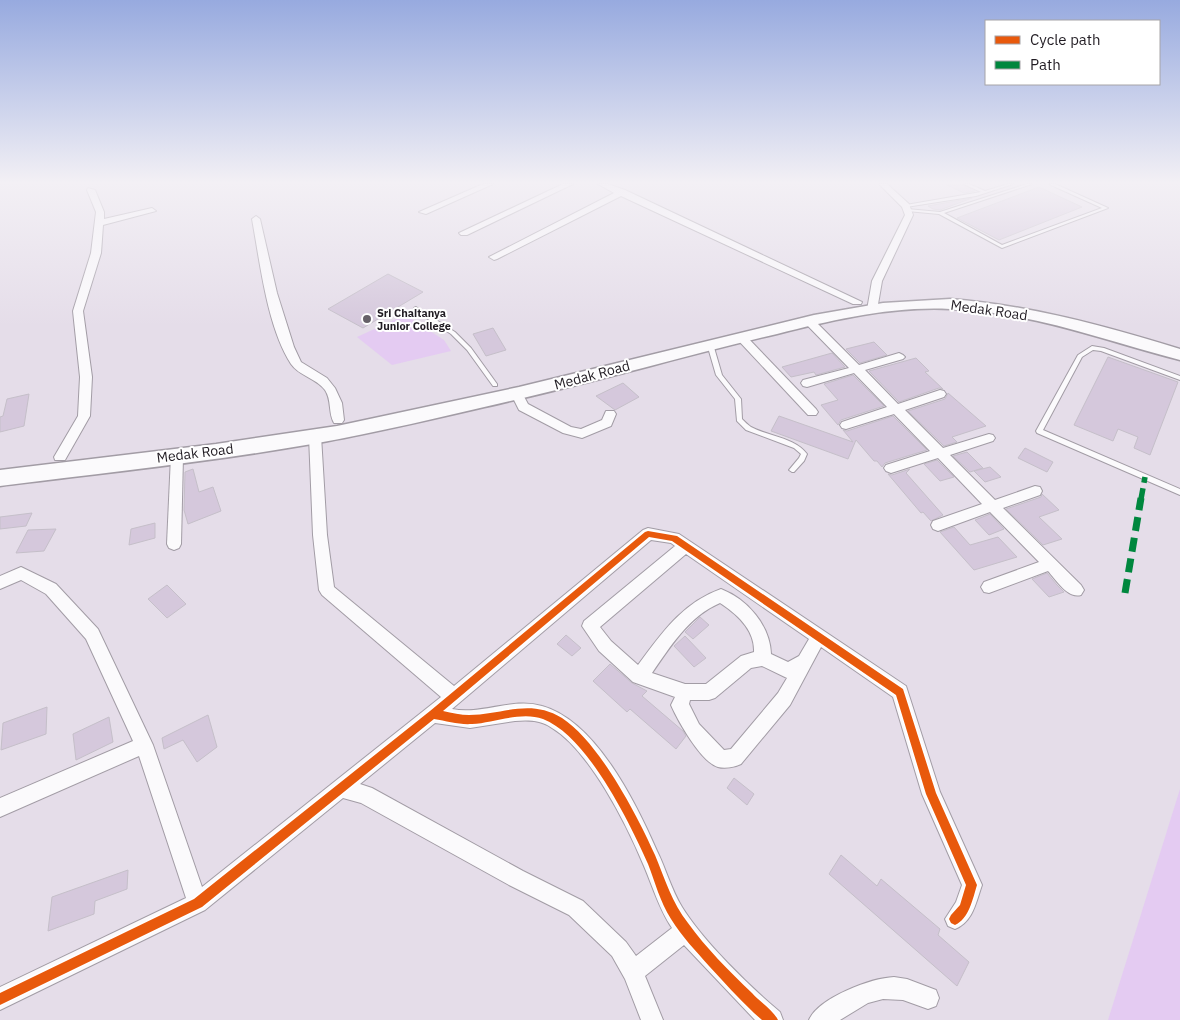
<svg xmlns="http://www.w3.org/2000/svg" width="1180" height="1020" viewBox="0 0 1180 1020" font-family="'IBM Plex Sans',sans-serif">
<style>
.green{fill:#e4cbf2}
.building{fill:#d5c8dc;stroke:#c5bfc9}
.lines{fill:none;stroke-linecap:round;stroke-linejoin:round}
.lane-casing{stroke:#a29ca5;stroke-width:2}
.street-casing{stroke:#a29ca5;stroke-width:2}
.primary-casing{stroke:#a29ca5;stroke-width:3}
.lane{fill:#fbfafc;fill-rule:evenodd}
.street{fill:#fbfafc;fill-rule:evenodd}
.primary{fill:#fbfafc;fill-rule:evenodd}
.quiet-far1{stroke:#00873e;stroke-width:5.5;stroke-dasharray:11 5.5;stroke-linecap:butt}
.quiet{stroke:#00873e;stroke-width:7;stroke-dasharray:14 7;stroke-linecap:butt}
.cycleway-casing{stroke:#fff;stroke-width:3}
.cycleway{fill:#e8590c;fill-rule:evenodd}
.poi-dot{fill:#666068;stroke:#fff;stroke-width:2}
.labels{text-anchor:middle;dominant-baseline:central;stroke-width:4;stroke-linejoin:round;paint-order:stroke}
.far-poi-label{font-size:11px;font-weight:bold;fill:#211c23;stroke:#fff;text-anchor:start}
.street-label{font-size:14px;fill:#211c23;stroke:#fff}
</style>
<rect width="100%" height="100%" fill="#e5dde9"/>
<!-- green -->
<g class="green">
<path d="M 405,315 L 444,340 L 451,351 L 392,365 L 357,337 Z"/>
<path d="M 1180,789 L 1180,1020 L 1108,1020 Z"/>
</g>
<!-- building -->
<g class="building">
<path d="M 945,184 L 962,184 L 975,191 L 964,193 Z"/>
<path d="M 1039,187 L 1082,207 L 999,240 L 957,218 Z"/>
<path d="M 972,198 L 940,210 L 933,209 L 928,206 Z"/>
<path d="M 388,274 L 423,292 L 363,328 L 328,309 Z"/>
<path d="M 493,328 L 506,350 L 486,356 L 473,334 Z"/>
<path d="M 874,342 L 887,355 L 860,363 L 846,349 Z"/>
<path d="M 832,353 L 845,367 L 816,375 L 814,372 L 791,377 L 782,367 Z"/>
<path d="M 1108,357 L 1178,382 L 1150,455 L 1134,448 L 1138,437 L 1118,429 L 1113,441 L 1074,425 Z"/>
<path d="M 916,358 L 929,371 L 925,372 L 943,389 L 939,388 L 899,402 L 869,371 Z"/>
<path d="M 853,375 L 884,406 L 841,420 L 838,425 L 821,405 L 838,400 L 824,384 Z"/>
<path d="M 623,383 L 639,397 L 615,410 L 596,396 Z"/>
<path d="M 948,393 L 986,426 L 952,437 L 957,442 L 944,446 L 908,411 L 945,399 Z"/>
<path d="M 29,394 L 24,426 L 0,432 L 0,417 L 3,416 L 7,399 Z"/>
<path d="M 779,416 L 853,442 L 843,430 L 847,431 L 893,416 L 927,450 L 885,463 L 882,467 L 877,461 L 874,461 L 856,440 L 848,459 L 771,431 Z"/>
<path d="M 1025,448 L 1053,462 L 1047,472 L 1018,458 Z"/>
<path d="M 967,452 L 983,468 L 970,472 L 953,456 Z"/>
<path d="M 937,460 L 954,477 L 940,481 L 924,464 Z"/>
<path d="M 990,467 L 1001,477 L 985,482 L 974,471 Z"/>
<path d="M 193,469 L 199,492 L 213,487 L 221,511 L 188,524 L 184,510 L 185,472 Z"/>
<path d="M 910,469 L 906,473 L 943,515 L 931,521 L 923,512 L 921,513 L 888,474 L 892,475 Z"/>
<path d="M 1042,494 L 1059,510 L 1039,517 L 1062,539 L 1043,545 L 1006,509 L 1041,497 Z"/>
<path d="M 32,513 L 26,526 L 0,529 L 0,517 Z"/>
<path d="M 990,514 L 1004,529 L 989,535 L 975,520 Z"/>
<path d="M 155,523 L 155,538 L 129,545 L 131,529 Z"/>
<path d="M 954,527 L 970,545 L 998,537 L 1017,557 L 974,570 L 940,532 Z"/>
<path d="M 56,529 L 44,551 L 16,553 L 28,530 Z"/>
<path d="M 1047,573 L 1057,585 L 1064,592 L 1049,597 L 1032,579 Z"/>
<path d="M 167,585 L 186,604 L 167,618 L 148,599 Z"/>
<path d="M 700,617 L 709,625 L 693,639 L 685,632 Z"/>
<path d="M 566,635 L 581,648 L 572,656 L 557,644 Z"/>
<path d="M 685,636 L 706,658 L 694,667 L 674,646 Z"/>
<path d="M 610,664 L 632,683 L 647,691 L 642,696 L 683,731 L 686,736 L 676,749 L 630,709 L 627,712 L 593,681 Z"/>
<path d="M 47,707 L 46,734 L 1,750 L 3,723 Z"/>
<path d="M 208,715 L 217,747 L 197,762 L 183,740 L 164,749 L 162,738 Z"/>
<path d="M 109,717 L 113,742 L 76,760 L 73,734 Z"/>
<path d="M 734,778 L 754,794 L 747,805 L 727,788 Z"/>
<path d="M 841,855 L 877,886 L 881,879 L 940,929 L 938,935 L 969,962 L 957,986 L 829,874 Z"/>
<path d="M 128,870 L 127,889 L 95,901 L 94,914 L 48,931 L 52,897 Z"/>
</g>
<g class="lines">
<defs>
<g id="lane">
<path d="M 964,184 L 969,184 L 985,191 L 1008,184 L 1013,184 L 976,196 L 906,207 L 904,206 L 906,205 L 981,192 Z"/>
<path d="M 1027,184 L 1032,184 L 944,213 L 1002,245 L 1102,208 L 1051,185 L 1050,184 L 1055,184 L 1108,208 L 1002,248 L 939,214 L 907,211 L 905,210 L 907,209 L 940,212 Z"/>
<path d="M 416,307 L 455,332 L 471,348 L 497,384 L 497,386 L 493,386 L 467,350 L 451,334 L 414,310 L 414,308 Z"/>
<path d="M 710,342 L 713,344 L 722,375 L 741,399 L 742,419 C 745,422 748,425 751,427 C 770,437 794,437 807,454 L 804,461 L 794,472 L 792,472 L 789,470 L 799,458 L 801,454 L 794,448 L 746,430 L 737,421 L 735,399 L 716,375 L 707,344 Z"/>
<path d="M 1092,346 L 1104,348 L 1180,376 L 1180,380 L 1101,351 L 1093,350 L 1082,357 L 1043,430 L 1180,489 L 1180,495 L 1037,433 L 1036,431 L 1078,355 Z"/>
</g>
<g id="street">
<path d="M 483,184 L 493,184 L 426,214 L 419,212 Z"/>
<path d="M 563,184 L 573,184 L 467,235 L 461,235 L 459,233 Z"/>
<path d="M 598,184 L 608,184 L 625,190 L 862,302 L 861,304 L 853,304 L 621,196 L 497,259 L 494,260 L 489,257 L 614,193 Z"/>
<path d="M 879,184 L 887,184 L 909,204 L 913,215 L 882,281 L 877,310 L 872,313 L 867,310 L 872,281 L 905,215 L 902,207 Z"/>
<path d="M 88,188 L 95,190 L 104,212 L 104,219 L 152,208 L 156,211 L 103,225 L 101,253 L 83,311 L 92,377 L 90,416 L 65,460 L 55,460 L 54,457 L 78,416 L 80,377 L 73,311 L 91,253 L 96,212 L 87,190 Z"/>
<path d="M 256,216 L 260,219 L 277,293 L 294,347 L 301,362 L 327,378 L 335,388 L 342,403 L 344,420 L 342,423 L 334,423 C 328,413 332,400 325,390 C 316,378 299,376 291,364 C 267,327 260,262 252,219 Z"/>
<path d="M 809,318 L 813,319 L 859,365 L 899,353 L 903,355 L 905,357 L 903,359 L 865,370 L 898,404 L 940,390 L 944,391 L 946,394 L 944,397 L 905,410 L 943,448 L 989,434 L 993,435 L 995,438 L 993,441 L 950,455 L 995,500 L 1035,486 L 1040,487 L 1042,491 L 1040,495 L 1003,508 L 1081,585 L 1084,590 L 1081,595 C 1068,599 1056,580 1048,571 L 989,593 L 984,592 L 981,587 L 984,582 L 1039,562 L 990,512 L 938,531 L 933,529 L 931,525 L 933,521 L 982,504 L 938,458 L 891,473 L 886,471 L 884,468 L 886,465 L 930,451 L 894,414 L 846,429 L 842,428 L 840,425 L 842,422 L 887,407 L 854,373 L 807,387 L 803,386 L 801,383 L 803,380 L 849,368 L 805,323 L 804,321 Z"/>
<path d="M 741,334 L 745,335 L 816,409 L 818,412 L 816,415 L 808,415 L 737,339 L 736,337 Z"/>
<path d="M 517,390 L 521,391 L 528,404 L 571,427 L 581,429 L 602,420 L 606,411 L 614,411 L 616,414 L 611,426 L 582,438 L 563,433 L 519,410 L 511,394 Z"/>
<path d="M 315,432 L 321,436 L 327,535 L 334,587 L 454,686 L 643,530 L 648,528 L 679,534 L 906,686 L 940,792 L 982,885 C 976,902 973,922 955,929 L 948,926 L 945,919 L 956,902 L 962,885 L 922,794 L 893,697 L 821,647 L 790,705 L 741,764 C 735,767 725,769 718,767 C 701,762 678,721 671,705 L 675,697 L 633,682 L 599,651 L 582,626 L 584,621 L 675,546 L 671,543 L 651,540 L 452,709 C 482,715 513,697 542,706 C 596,721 636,803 657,851 C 666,869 671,889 682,907 C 703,941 749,986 780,1012 L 783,1020 L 755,1020 L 684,945 L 645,976 L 663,1020 L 641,1020 L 625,979 L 612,956 L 569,915 L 509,885 L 361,803 L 343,798 L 205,910 L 0,1010 L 0,987 L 186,898 L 139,756 L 0,817 L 0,798 L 133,741 L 86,639 L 46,594 L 21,580 L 0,589 L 0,576 L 21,567 L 56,584 L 98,629 L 153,745 L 202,887 L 441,697 L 322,595 L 319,590 L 313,535 L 309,436 ZM 686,554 L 809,639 L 799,656 L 788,662 L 771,654 C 770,625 747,599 721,589 C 682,603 662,633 638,665 L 611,641 L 600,627 ZM 720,603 C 737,614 755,630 754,652 L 741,656 L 706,684 L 685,684 L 652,673 C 670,647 689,616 720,603 ZM 762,666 L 787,678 L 778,693 L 731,749 L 724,750 L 699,724 L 689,704 L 690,700 L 709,700 L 715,698 L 751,668 ZM 515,721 C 528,720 541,720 552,728 C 590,751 627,825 644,866 C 653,887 659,909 672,928 L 636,956 L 626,942 L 583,901 L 523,871 L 372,788 L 360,784 L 435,723 L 470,728 Z"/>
<path d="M 177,451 L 182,453 L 183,456 L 181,544 L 179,548 L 174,550 L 169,548 L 167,544 L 171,456 L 172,453 Z"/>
<path d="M 894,977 L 907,979 L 936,990 L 939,998 L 936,1006 L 928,1009 L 903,1000 L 883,999 L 868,1003 L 840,1020 L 809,1020 C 818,998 871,978 894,977 Z"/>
</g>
<path id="primary" d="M 950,299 C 1029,305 1105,326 1180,349 L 1180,360 C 1102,340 1032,312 950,309 C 892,306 833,320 777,334 C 691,354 606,379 519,399 C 450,415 381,432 312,444 C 209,462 104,473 0,486 L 0,470 L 216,444 L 337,426 L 519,387 L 814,315 L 883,303 Z"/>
</defs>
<!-- lane casing -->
<use href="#lane" class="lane-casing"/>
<!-- street casing -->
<use href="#street" class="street-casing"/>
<!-- primary casing -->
<use href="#primary" class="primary-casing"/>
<!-- lane -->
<use href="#lane" class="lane"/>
<!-- street -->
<use href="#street" class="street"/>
<!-- primary -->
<use href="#primary" class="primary"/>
<!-- quiet-far1 -->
<path class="quiet-far1" d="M 1141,499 L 1145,477"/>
<!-- quiet -->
<path class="quiet" d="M 1125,593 L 1141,498"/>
<defs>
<path id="cycleway" d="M 648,531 L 677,536 L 903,689 L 936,793 L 977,885 C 973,898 969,919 955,925 L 951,923 L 949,919 L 951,915 L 960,905 L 966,885 L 926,794 L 896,695 L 672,541 L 649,537 L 443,711 C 452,713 461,715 469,715 C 503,715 529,698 562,718 C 599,742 637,815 655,855 C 665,879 672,903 688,923 C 706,948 729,971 752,993 C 759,1001 774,1011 778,1020 L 762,1020 L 754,1013 C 738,998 724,982 709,966 C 696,951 682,937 671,919 C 660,902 655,882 648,864 C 629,821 587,736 543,719 C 521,711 494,723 472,724 C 459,725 447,721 434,719 L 202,907 L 0,1005 L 0,993 L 194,899 L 430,711 L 645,532 Z"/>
</defs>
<!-- cycleway casing -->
<use href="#cycleway" class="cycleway-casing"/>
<!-- cycleway -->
<use href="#cycleway" class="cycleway"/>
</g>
<!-- sky -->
<linearGradient id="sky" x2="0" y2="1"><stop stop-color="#97aadf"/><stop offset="0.56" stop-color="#f3f0f5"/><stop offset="1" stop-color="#f3f0f5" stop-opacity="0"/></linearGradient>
<rect width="1180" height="326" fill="url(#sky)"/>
<!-- markers -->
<circle class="poi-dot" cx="367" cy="319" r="5"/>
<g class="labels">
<!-- far-poi labels -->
<g class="far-poi-label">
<text x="377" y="313">Sri Chaitanya<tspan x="377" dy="13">Junior College</tspan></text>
</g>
<!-- street labels -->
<g class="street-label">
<text transform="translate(989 310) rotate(8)">Medak Road</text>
<text transform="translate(592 375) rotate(-15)">Medak Road</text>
<text transform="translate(195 453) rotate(-7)">Medak Road</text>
</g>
</g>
<!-- legend -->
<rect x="985" y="20" width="175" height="65" fill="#ffffff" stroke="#a6a4a7"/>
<rect x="995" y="36" width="25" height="8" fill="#e8590c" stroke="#a6a4a7"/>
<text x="1030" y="45" font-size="15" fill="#211c23">Cycle path</text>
<rect x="995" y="61" width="25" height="8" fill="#00873e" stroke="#a6a4a7"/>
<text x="1030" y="70" font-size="15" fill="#211c23">Path</text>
</svg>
